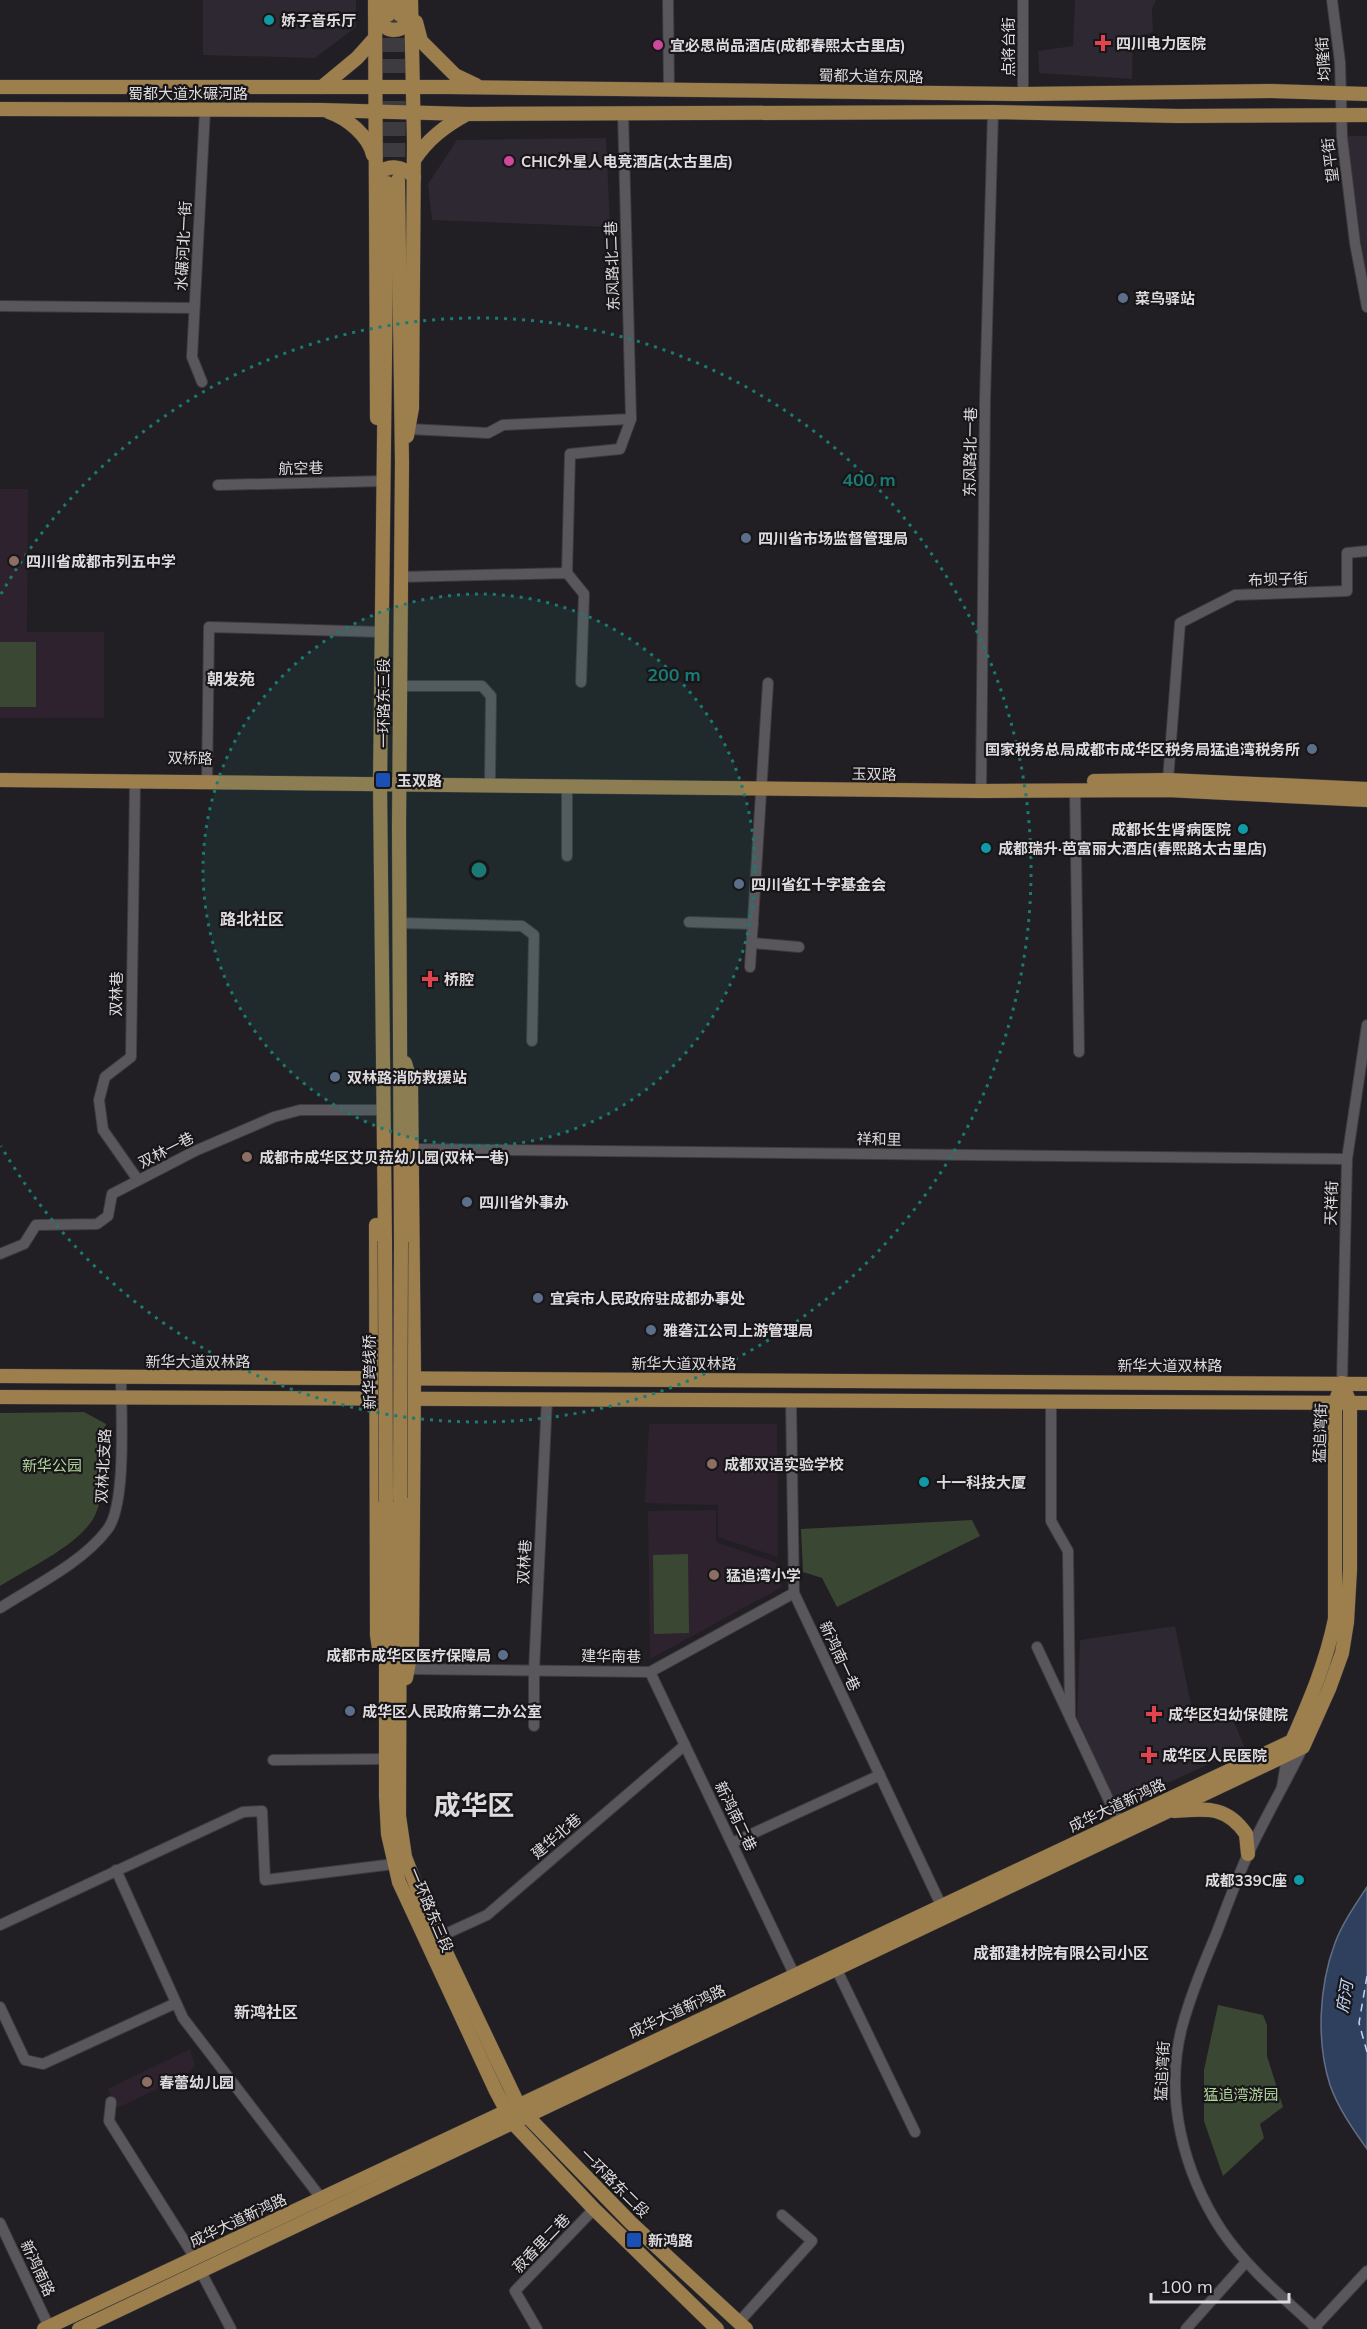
<svg xmlns="http://www.w3.org/2000/svg" width="1367" height="2329" viewBox="0 0 1367 2329" font-family="Mulish,'Noto Sans SC',sans-serif">
<style>
.built{fill:#2d2831}
.education{fill:#2f222f}
.green{fill:#3a4732}
.water{fill:#2f405f;stroke:#636e85;stroke-width:1.5}
.lines{fill:none;stroke-linecap:round;stroke-linejoin:round}
.ferry{stroke:#c0d3f6;stroke-width:1.5;stroke-dasharray:8 6;stroke-linecap:butt}
.major-tunnel{stroke:#3d3b3f;stroke-width:14;stroke-dasharray:14 7;stroke-linecap:butt}
.minor-casing{stroke:#3d3b3e;stroke-width:12}
.major-casing{stroke:#3d3b3e;stroke-width:15}
.minor{stroke:#5a575c;stroke-width:10}
.major{stroke:#9d7f4e;stroke-width:14}
.major-bridge-casing{stroke:#3d3b3e;stroke-width:15;stroke-linecap:butt}
.major-bridge{stroke:#9d7f4e;stroke-width:14}
.ring{fill:none;stroke:#197b74;stroke-width:3;stroke-dasharray:3 6}
.culture-dot{fill:#0f9aa8;stroke:#181619;stroke-width:2}
.health-dot{fill:#e0444e;stroke:#181619;stroke-width:2}
.hotel-dot{fill:#d1479c;stroke:#181619;stroke-width:2}
.service-dot{fill:#5c6f8a;stroke:#181619;stroke-width:2}
.education-dot{fill:#8d6e63;stroke:#181619;stroke-width:2}
.transit-dot{fill:#1a4fb4;stroke:#181619;stroke-width:2}
.labels{text-anchor:middle;dominant-baseline:central;stroke-width:4.5;stroke-linejoin:round;paint-order:stroke}
.poi-label{font-size:15px;font-weight:bold;fill:#dddbde;stroke:#181619;text-anchor:start}
.street-label{font-size:15px;fill:#dddbde;stroke:#181619}
.park-label{font-size:15px;fill:#b0d59b;stroke:#181619}
.neighbourhood-label{font-size:16px;font-weight:bold;fill:#dddbde;stroke:#181619}
.water-label{font-size:16px;font-style:italic;fill:#c0d3f6;stroke:#181619}
.town-label{font-size:27px;font-weight:bold;fill:#dddbde;stroke:#181619}
.centre{fill:#197b74;stroke:#181619;stroke-width:3}
.ring-label{font-size:18px;text-anchor:middle;font-weight:bold;fill:#197b74;stroke:#181619;stroke-width:4.5;stroke-linejoin:round;paint-order:stroke}
</style>
<rect width="100%" height="100%" fill="#211f23"/>
<!-- built -->
<g class="built">
<path d="M 203,0 L 356,0 L 356,27 L 315,58 L 203,55 Z"/>
<path d="M 1075,0 L 1156,0 L 1152,9 L 1153,32 L 1133,39 L 1132,79 L 1039,73 L 1038,51 L 1073,46 Z"/>
<path d="M 1345,136 L 1367,136 L 1367,274 L 1364,261 Z"/>
<path d="M 606,138 L 610,227 L 432,220 L 428,184 L 457,140 Z"/>
<path d="M 1175,1626 L 1192,1709 L 1229,1711 L 1245,1748 L 1117,1806 L 1077,1717 L 1080,1640 Z"/>
</g>
<!-- education -->
<g class="education">
<path d="M 0,489 L 28,489 L 27,632 L 104,632 L 104,718 L 0,718 Z"/>
<path d="M 649,1424 L 777,1424 L 778,1557 L 718,1537 L 718,1505 L 645,1503 Z"/>
<path d="M 716,1510 L 716,1542 L 777,1563 L 782,1587 L 650,1659 L 648,1511 Z"/>
<path d="M 190,2049 L 195,2065 L 187,2075 L 117,2108 L 108,2089 Z"/>
</g>
<!-- green -->
<g class="green">
<rect x="0" y="642" width="36" height="65"/>
<path d="M 84,1412 L 106,1424 C 104,1450 107,1496 93,1519 C 77,1546 27,1569 0,1586 L 0,1413 Z"/>
<path d="M 972,1520 L 980,1536 L 837,1607 L 822,1578 L 803,1572 L 801,1529 Z"/>
<path d="M 688,1554 L 689,1633 L 654,1634 L 653,1555 Z"/>
<path d="M 1218,2005 L 1263,2015 L 1267,2025 L 1267,2056 L 1283,2107 L 1260,2124 L 1264,2138 L 1223,2176 L 1204,2121 L 1204,2070 Z"/>
</g>
<!-- water -->
<path class="water" d="M 1367,1887 L 1367,2149 C 1353,2129 1338,2108 1330,2085 C 1316,2041 1319,1986 1335,1943 C 1342,1924 1355,1905 1367,1887 Z"/>
<g class="lines">
<!-- ferry -->
<path class="ferry" d="M 1367,1976 L 1359,2023 L 1367,2052"/>
<!-- major-tunnel -->
<g class="major-tunnel">
<path d="M 387,178 L 388,17"/>
<path d="M 398,178 L 400,17"/>
</g>
<defs>
<g id="minor">
<path d="M 668,0 L 669,89"/>
<path d="M 1023,0 L 1023,94"/>
<path d="M 1332,0 L 1340,62 L 1342,137 L 1355,243 L 1367,307"/>
<path d="M 0,306 L 194,308"/>
<path d="M 202,382 L 192,357 L 205,110"/>
<path d="M 409,429 L 488,433 L 503,425 L 631,419 L 623,112"/>
<path d="M 218,485 L 384,481"/>
<path d="M 567,573 L 570,454 L 620,449 L 631,419"/>
<path d="M 400,577 L 567,573 L 584,594 L 581,682"/>
<path d="M 400,686 L 482,686 L 491,696 L 490,777"/>
<path d="M 1168,780 L 1180,623 L 1235,595 L 1347,591 L 1347,553 L 1367,551"/>
<path d="M 135,783 L 131,1057 L 105,1077 L 99,1100 L 103,1130 L 138,1180"/>
<path d="M 207,783 L 209,627 L 381,632"/>
<path d="M 1075,790 L 1079,1052"/>
<path d="M 981,791 L 985,400 L 993,112"/>
<path d="M 567,856 L 567,787"/>
<path d="M 689,922 L 753,924"/>
<path d="M 399,923 L 522,926 L 534,935 L 532,1041"/>
<path d="M 752,943 L 799,947"/>
<path d="M 750,967 L 768,683"/>
<path d="M 412,1149 L 1347,1159"/>
<path d="M 0,1254 L 24,1244 L 36,1225 L 97,1224 L 108,1216 L 112,1194 L 195,1151 L 274,1117 L 300,1110 L 376,1110"/>
<path d="M 1342,1383 L 1347,1159 L 1367,1025"/>
<path d="M 791,1400 L 794,1593 L 941,1905"/>
<path d="M 1051,1401 L 1051,1521 L 1068,1551 L 1070,1717"/>
<path d="M 0,1608 C 34,1586 82,1563 107,1530 C 127,1506 121,1411 121,1377"/>
<path d="M 1037,1647 L 1119,1822"/>
<path d="M 408,1669 L 650,1672 L 794,1593"/>
<path d="M 650,1672 L 794,1974"/>
<path d="M 534,1726 L 534,1670 L 547,1399"/>
<path d="M 1303,1747 C 1286,1782 1266,1816 1249,1852 C 1237,1878 1227,1906 1217,1932 C 1204,1963 1191,1994 1182,2027 C 1164,2096 1183,2172 1222,2231 C 1248,2269 1284,2298 1317,2329"/>
<path d="M 273,1760 L 387,1759"/>
<path d="M 1282,1787 L 1288,1751"/>
<path d="M 732,1843 L 880,1775"/>
<path d="M 116,1870 L 183,2018 L 321,2198"/>
<path d="M 0,1925 L 243,1812 L 262,1811 L 265,1880 L 394,1864"/>
<path d="M 439,1937 L 487,1915 L 685,1745"/>
<path d="M 836,1968 L 915,2132"/>
<path d="M 0,2007 L 25,2060 L 43,2064 L 176,2003"/>
<path d="M 111,2102 L 109,2121 L 195,2258"/>
<path d="M 0,2223 L 50,2329"/>
<path d="M 201,2272 L 231,2329"/>
<path d="M 739,2322 L 812,2241 L 782,2215"/>
<path d="M 1315,2327 L 1367,2271"/>
<path d="M 537,2329 L 515,2291 L 594,2209"/>
<path d="M 1186,2329 L 1246,2262"/>
</g>
<g id="major">
<path d="M 375,0 L 377,418"/>
<path d="M 388,0 L 388,15"/>
<path d="M 375,13 C 381,25 388,34 402,28 L 410,16"/>
<path d="M 400,15 L 400,0"/>
<path d="M 416,22 L 421,41 L 455,75 L 476,85"/>
<path d="M 0,87 L 447,87 L 1023,94 L 1271,91 L 1367,94"/>
<path d="M 322,87 L 357,58 L 375,38"/>
<path d="M 0,109 L 321,110 L 467,114 L 993,112 L 1178,116 L 1367,115"/>
<path d="M 329,112 C 347,118 369,136 373,155"/>
<path d="M 414,160 C 428,139 445,126 467,114"/>
<path d="M 376,175 C 389,164 402,165 414,177"/>
<path d="M 398,180 L 402,462 L 399,827 L 401,1242"/>
<path d="M 407,436 L 412,408 L 414,141 L 411,0"/>
<path d="M 0,780 L 981,791 L 1167,790 L 1367,800"/>
<path d="M 1094,781 L 1168,780 L 1367,789"/>
<path d="M 405,1063 L 411,1083 L 414,1378 L 412,1647 L 406,1678"/>
<path d="M 376,1225 L 377,1635 L 380,1655"/>
<path d="M 385,1241 L 380,785 L 387,183"/>
<path d="M 0,1376 L 1367,1384"/>
<path d="M 0,1397 L 1367,1403"/>
<path d="M 400,1498 L 399,1816 L 405,1857 L 424,1906 L 518,2104 L 527,2116 L 631,2223 L 746,2329"/>
<path d="M 386,1502 L 386,1796 L 388,1834 L 399,1882 L 496,2091 L 513,2123 L 594,2209 L 717,2329"/>
<path d="M 1174,1811 C 1206,1809 1226,1805 1246,1834 L 1248,1854"/>
<path d="M 44,2329 L 1292,1741 C 1310,1700 1326,1663 1335,1619 L 1335,1403 L 1342,1383"/>
<path d="M 79,2329 L 1303,1747 L 1329,1689 L 1342,1653 L 1347,1622 L 1350,1570 L 1350,1403 L 1342,1383"/>
</g>
</defs>
<!-- minor casing -->
<use href="#minor" class="minor-casing"/>
<!-- major casing -->
<use href="#major" class="major-casing"/>
<!-- minor -->
<use href="#minor" class="minor"/>
<!-- major -->
<use href="#major" class="major"/>
<defs>
<g id="major-bridge">
<path d="M 385,1241 L 386,1502"/>
<path d="M 400,1498 L 401,1242"/>
</g>
</defs>
<!-- major-bridge casing -->
<use href="#major-bridge" class="major-bridge-casing"/>
<!-- major-bridge -->
<use href="#major-bridge" class="major-bridge"/>
</g>
<!-- distance rings -->
<circle cx="479" cy="870" r="276" fill="#197b74" fill-opacity=".12"/>
<g class="ring">
<circle cx="479" cy="870" r="276"/>
<path d="M1 594A552 552 0 1 1 1 1146"/>
</g>
<!-- markers -->
<g class="culture-dot">
<circle cx="269" cy="20" r="6"/>
<circle cx="1243" cy="829" r="6"/>
<circle cx="986" cy="848" r="6"/>
<circle cx="924" cy="1482" r="6"/>
<circle cx="1299" cy="1880" r="6"/>
</g>
<g class="health-dot">
<path d="M1100 34h6v6h6v6h-6v6h-6v-6h-6v-6h6z"/>
<path d="M427 970h6v6h6v6h-6v6h-6v-6h-6v-6h6z"/>
<path d="M1151 1705h6v6h6v6h-6v6h-6v-6h-6v-6h6z"/>
<path d="M1146 1746h6v6h6v6h-6v6h-6v-6h-6v-6h6z"/>
</g>
<g class="hotel-dot">
<circle cx="658" cy="45" r="6"/>
<circle cx="509" cy="161" r="6"/>
</g>
<g class="service-dot">
<circle cx="1123" cy="298" r="6"/>
<circle cx="746" cy="538" r="6"/>
<circle cx="1312" cy="749" r="6"/>
<circle cx="739" cy="884" r="6"/>
<circle cx="335" cy="1077" r="6"/>
<circle cx="467" cy="1202" r="6"/>
<circle cx="538" cy="1298" r="6"/>
<circle cx="651" cy="1330" r="6"/>
<circle cx="503" cy="1655" r="6"/>
<circle cx="350" cy="1711" r="6"/>
</g>
<g class="education-dot">
<circle cx="14" cy="561" r="6"/>
<circle cx="247" cy="1157" r="6"/>
<circle cx="712" cy="1464" r="6"/>
<circle cx="714" cy="1575" r="6"/>
<circle cx="147" cy="2082" r="6"/>
</g>
<g class="transit-dot">
<rect x="375" y="772" width="16" height="16" rx="3"/>
<rect x="626" y="2232" width="16" height="16" rx="3"/>
</g>
<g class="labels">
<!-- poi labels -->
<g class="poi-label">
<text x="281" y="20">娇子音乐厅</text>
<text x="1116" y="43">四川电力医院</text>
<text x="670" y="45">宜必思尚品酒店(成都春熙太古里店)</text>
<text x="521" y="161">CHIC外星人电竞酒店(太古里店)</text>
<text x="1135" y="298">菜鸟驿站</text>
<text x="758" y="538">四川省市场监督管理局</text>
<text x="26" y="561">四川省成都市列五中学</text>
<text x="1300" y="749" text-anchor="end">国家税务总局成都市成华区税务局猛追湾税务所</text>
<text x="397" y="780">玉双路</text>
<text x="1231" y="829" text-anchor="end">成都长生肾病医院</text>
<text x="998" y="848">成都瑞升·芭富丽大酒店(春熙路太古里店)</text>
<text x="751" y="884">四川省红十字基金会</text>
<text x="444" y="979">桥腔</text>
<text x="347" y="1077">双林路消防救援站</text>
<text x="259" y="1157">成都市成华区艾贝菈幼儿园(双林一巷)</text>
<text x="479" y="1202">四川省外事办</text>
<text x="550" y="1298">宜宾市人民政府驻成都办事处</text>
<text x="663" y="1330">雅砻江公司上游管理局</text>
<text x="724" y="1464">成都双语实验学校</text>
<text x="936" y="1482">十一科技大厦</text>
<text x="726" y="1575">猛追湾小学</text>
<text x="491" y="1655" text-anchor="end">成都市成华区医疗保障局</text>
<text x="362" y="1711">成华区人民政府第二办公室</text>
<text x="1168" y="1714">成华区妇幼保健院</text>
<text x="1162" y="1755">成华区人民医院</text>
<text x="1287" y="1880" text-anchor="end">成都339C座</text>
<text x="159" y="2082">春蕾幼儿园</text>
<text x="648" y="2240">新鸿路</text>
</g>
<!-- street labels -->
<g class="street-label">
<text transform="translate(1008 47) rotate(-90)">点将台街</text>
<text transform="translate(1323 59) rotate(-94)">均隆街</text>
<text transform="translate(871 76) rotate(1)">蜀都大道东风路</text>
<text x="188" y="93">蜀都大道水碾河路</text>
<text transform="translate(1330 160) rotate(-97)">望平街</text>
<text transform="translate(183 246) rotate(-87)">水碾河北一街</text>
<text transform="translate(612 266) rotate(-92)">东风路北二巷</text>
<text transform="translate(970 452) rotate(-89)">东风路北一巷</text>
<text transform="translate(301 468) rotate(-1)">航空巷</text>
<text transform="translate(1278 579) rotate(-2)">布坝子街</text>
<text transform="translate(383 703) rotate(-90)">一环路东三段</text>
<text transform="translate(190 758) rotate(1)">双桥路</text>
<text transform="translate(874 774) rotate(1)">玉双路</text>
<text transform="translate(116 994) rotate(-89)">双林巷</text>
<text transform="translate(879 1139) rotate(1)">祥和里</text>
<text transform="translate(166 1150) rotate(-27)">双林一巷</text>
<text transform="translate(1331 1203) rotate(-88)">天祥街</text>
<text x="198" y="1361">新华大道双林路</text>
<text x="684" y="1363">新华大道双林路</text>
<text x="1170" y="1365">新华大道双林路</text>
<text transform="translate(369 1372) rotate(-90)">新华跨线桥</text>
<text transform="translate(1320 1433) rotate(-88)">猛追湾街</text>
<text transform="translate(103 1466) rotate(-87)">双林北支路</text>
<text transform="translate(524 1562) rotate(-87)">双林巷</text>
<text transform="translate(611 1656) rotate(1)">建华南巷</text>
<text transform="translate(840 1656) rotate(65)">新鸿南一巷</text>
<text transform="translate(1117 1805) rotate(-25)">成华大道新鸿路</text>
<text transform="translate(736 1816) rotate(64)">新鸿南二巷</text>
<text transform="translate(556 1836) rotate(-41)">建华北巷</text>
<text transform="translate(431 1910) rotate(67)">一环路东三段</text>
<text transform="translate(677 2011) rotate(-25)">成华大道新鸿路</text>
<text transform="translate(1162 2071) rotate(-87)">猛追湾街</text>
<text transform="translate(615 2183) rotate(45)">一环路东二段</text>
<text transform="translate(238 2220) rotate(-25)">成华大道新鸿路</text>
<text transform="translate(541 2243) rotate(-46)">菽香里二巷</text>
<text transform="translate(38 2268) rotate(65)">新鸿南路</text>
</g>
<!-- park labels -->
<g class="park-label">
<text x="52" y="1465">新华公园</text>
<text x="1241" y="2094">猛追湾游园</text>
</g>
<!-- neighbourhood labels -->
<g class="neighbourhood-label">
<text x="231" y="679">朝发苑</text>
<text x="252" y="919">路北社区</text>
<text x="1061" y="1953">成都建材院有限公司小区</text>
<text x="266" y="2012">新鸿社区</text>
</g>
<!-- water labels -->
<g class="water-label">
<text transform="translate(1344 1997) rotate(-80)">府河</text>
</g>
<!-- town labels -->
<g class="town-label">
<text x="474" y="1805">成华区</text>
</g>
</g>
<circle cx="479" cy="870" r="9" class="centre"/>
<g class="ring-label">
<text x="869" y="486">400 m</text>
<text x="674" y="681">200 m</text>
</g>
<!-- scale -->
<path d="M1151 2293v9h138v-9" fill="none" stroke="#dddbde" stroke-width="3"/>
<text x="1160" y="2293" font-size="18" fill="#dddbde" stroke="#181619" stroke-width="4.5" paint-order="stroke">100 m</text>
</svg>
